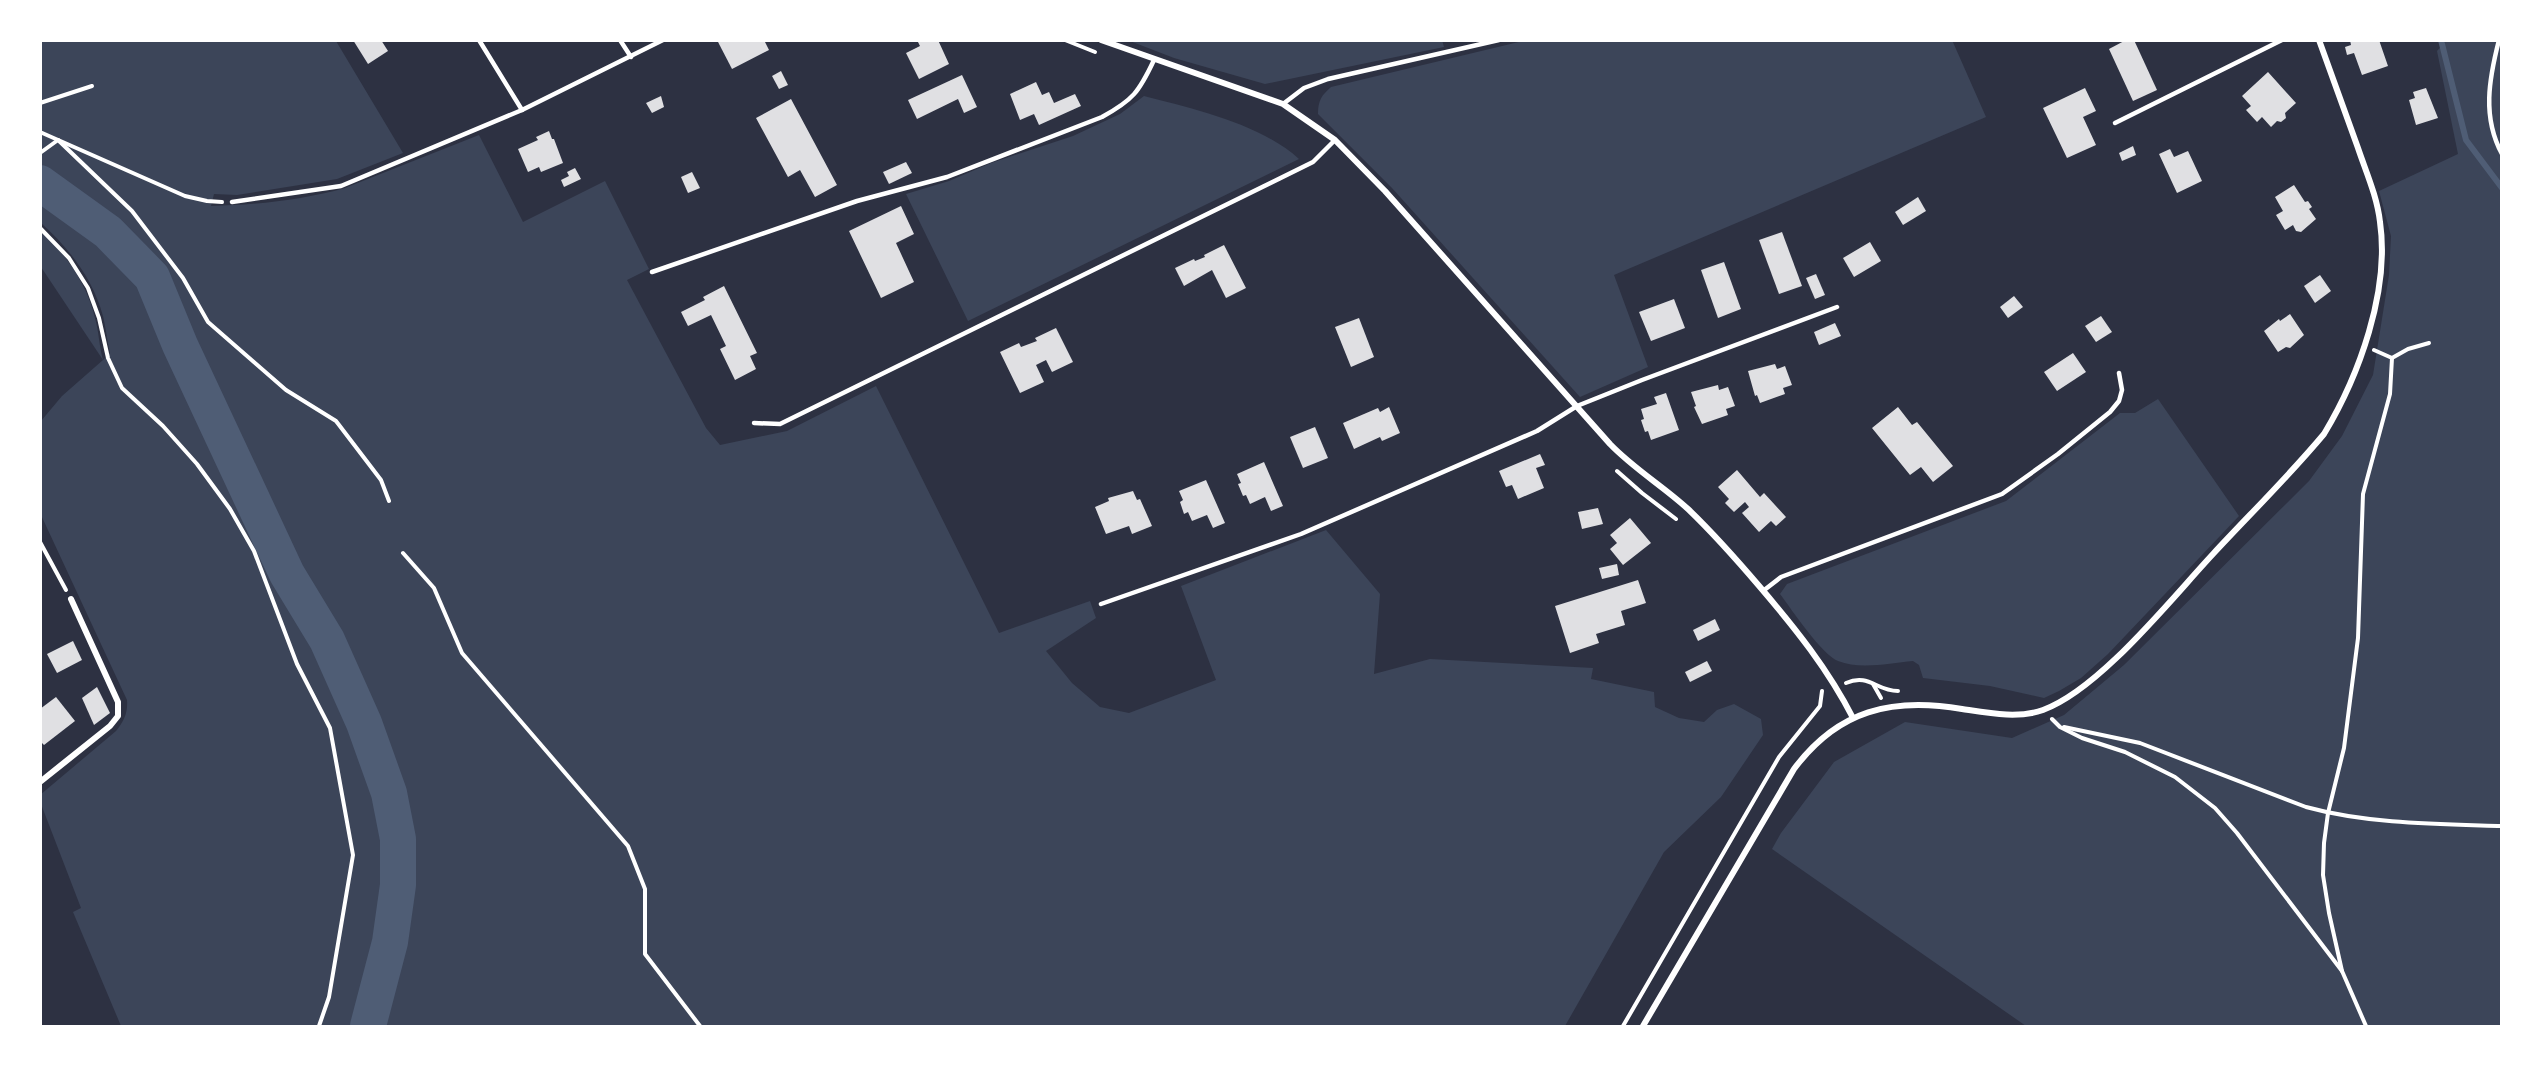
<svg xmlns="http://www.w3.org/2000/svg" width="2542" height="1067" viewBox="0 0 2542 1067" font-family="'PT Sans',sans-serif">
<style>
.green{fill:#3c4559}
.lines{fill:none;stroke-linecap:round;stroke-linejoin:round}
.stream{stroke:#4f5d75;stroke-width:6}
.river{stroke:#4f5d75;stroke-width:36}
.building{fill:#e0e0e3}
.path{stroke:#fff;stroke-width:4}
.service{stroke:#fff;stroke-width:4.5}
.minor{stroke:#fff;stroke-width:6}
</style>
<rect width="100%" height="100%" fill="#2d3142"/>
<!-- green -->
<g class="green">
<path d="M 1442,40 L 1444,47 L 1265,84 L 1174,58 L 1130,41 Z"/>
<path d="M 1952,40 L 1986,117 L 1614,275 L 1648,367 L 1580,397 L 1392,188 L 1318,114 C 1318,100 1322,95 1331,87 L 1523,41 Z"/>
<path d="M 41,41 L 336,41 L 403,153 L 337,179 L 237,195 L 214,194 L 211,206 C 255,205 303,200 345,188 L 479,135 L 523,222 L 605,181 L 649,269 L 627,280 L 706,428 L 720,445 L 787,431 L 876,386 L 999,633 L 1090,601 L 1096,618 L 1046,651 L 1072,683 L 1100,707 L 1129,713 L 1216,680 L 1181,586 L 1326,530 L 1380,594 L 1374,674 L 1430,659 L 1593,668 L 1591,679 L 1654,692 L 1655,707 L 1679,718 L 1704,722 L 1717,710 L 1734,704 L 1761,719 L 1763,735 L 1721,797 L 1664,852 L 1565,1026 L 378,1026 L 399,944 L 407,886 L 407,840 L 397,789 L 375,719 L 340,636 L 296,568 L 192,342 L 169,284 L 153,261 L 116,225 L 81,196 L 41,169 Z"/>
<path d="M 2446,41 L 2501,41 L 2501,1026 L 2026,1026 L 1772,849 L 1781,833 L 1834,762 L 1905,722 L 2012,738 L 2064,715 L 2124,665 L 2309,481 L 2342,436 L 2373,375 L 2389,275 L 2391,236 L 2379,191 L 2458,154 L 2437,51 Z"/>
<path d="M 1144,96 C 1194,109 1261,124 1299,159 L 968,321 L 906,194 L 949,181 L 991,163 L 1073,136 L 1120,114 Z"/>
<path d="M 41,195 L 69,214 L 100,240 L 133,271 L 149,295 L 168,345 L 209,430 L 269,562 L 306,632 L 351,734 L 372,792 L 385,865 L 374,938 L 350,1026 L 121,1026 L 73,912 L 81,908 L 41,804 L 40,795 L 116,731 C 124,721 128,713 127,700 L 41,515 L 41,421 L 62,396 L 103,360 L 41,267 L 41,231 C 66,254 87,284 95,318 C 99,332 99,346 103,360 L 110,353 C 107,341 106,328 103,316 C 93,279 69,248 41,223 Z"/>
<path d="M 2158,399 L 2239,516 L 2108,654 L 2081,678 L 2059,691 L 2044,698 L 1990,686 L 1923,678 L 1919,665 L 1913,661 C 1890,663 1860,670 1838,661 C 1822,655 1792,610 1780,594 L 1787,584 L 2006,501 L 2120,413 L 2135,413 Z"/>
</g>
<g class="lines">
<!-- stream -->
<path class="stream" d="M 2441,40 L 2466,140 L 2502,188"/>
<!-- river -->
<path class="river" d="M 40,183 L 108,232 L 152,277 L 180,345 L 287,574 L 327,640 L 364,723 L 389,793 L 398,839 L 398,885 L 390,942 L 368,1026"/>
</g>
<!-- building -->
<g class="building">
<path d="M 353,40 L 381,40 L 388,51 L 368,64 Z"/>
<path d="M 717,40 L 764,40 L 769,50 L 732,69 Z"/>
<path d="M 917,40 L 938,40 L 949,64 L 919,79 L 906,53 L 920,46 Z"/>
<path d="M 2126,40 L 2134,40 L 2157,90 L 2133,101 L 2109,49 Z"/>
<path d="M 2350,40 L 2379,40 L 2388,66 L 2362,75 L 2354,53 L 2347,55 L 2345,47 L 2351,45 Z"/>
<path d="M 781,71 L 788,85 L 779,89 L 772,76 Z"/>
<path d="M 2268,72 L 2296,103 L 2285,113 L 2286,118 L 2281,122 L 2277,121 L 2271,127 L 2262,117 L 2257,122 L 2246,110 L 2251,106 L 2242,96 Z"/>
<path d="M 962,75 L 977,107 L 964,113 L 958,99 L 917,119 L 908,100 Z"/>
<path d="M 1036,82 L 1042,95 L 1049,92 L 1054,103 L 1075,94 L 1081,106 L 1039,125 L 1034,114 L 1020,120 L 1010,94 Z"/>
<path d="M 2085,88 L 2096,111 L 2083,117 L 2096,145 L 2067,158 L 2043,108 Z"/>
<path d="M 2426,88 L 2438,118 L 2416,125 L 2409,100 L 2415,98 L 2413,92 Z"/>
<path d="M 661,96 L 664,107 L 652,113 L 646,103 Z"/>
<path d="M 791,99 L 837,185 L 815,197 L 800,170 L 788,177 L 756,118 Z"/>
<path d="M 549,131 L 552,139 L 554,139 L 563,163 L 541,172 L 539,167 L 528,172 L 518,149 L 538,140 L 536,137 Z"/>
<path d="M 2133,146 L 2136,155 L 2122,161 L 2119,153 Z"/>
<path d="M 2170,149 L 2174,157 L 2188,151 L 2202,181 L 2177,193 L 2159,154 Z"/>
<path d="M 906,162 L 912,173 L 889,184 L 883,172 Z"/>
<path d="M 575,168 L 581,179 L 564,187 L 561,180 L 569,176 L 567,172 Z"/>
<path d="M 692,172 L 700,188 L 688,193 L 681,177 Z"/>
<path d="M 2294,185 L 2305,202 L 2308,201 L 2312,207 L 2309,209 L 2316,219 L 2301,232 L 2296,231 L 2293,225 L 2285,230 L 2276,215 L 2283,211 L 2275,197 Z"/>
<path d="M 1918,197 L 1926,211 L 1903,225 L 1895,212 Z"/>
<path d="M 901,206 L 914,234 L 896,243 L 914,282 L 881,298 L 849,231 Z"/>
<path d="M 1782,232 L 1802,286 L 1779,294 L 1759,240 Z"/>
<path d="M 1870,242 L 1881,261 L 1854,277 L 1843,258 Z"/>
<path d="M 1224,245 L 1246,288 L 1226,298 L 1212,270 L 1184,286 L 1175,268 L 1194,259 L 1195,261 L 1205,257 L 1204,255 Z"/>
<path d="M 1724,262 L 1741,309 L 1718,318 L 1701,270 Z"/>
<path d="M 1816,274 L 1825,295 L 1815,299 L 1806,278 Z"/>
<path d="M 2320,275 L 2331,291 L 2315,303 L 2304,286 Z"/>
<path d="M 724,286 L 757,353 L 750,356 L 756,369 L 735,380 L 720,349 L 726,346 L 711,315 L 688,326 L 681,312 L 705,300 L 703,297 Z"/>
<path d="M 2014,296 L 2023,307 L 2008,318 L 2000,307 Z"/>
<path d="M 1674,299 L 1685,328 L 1651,341 L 1639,312 Z"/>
<path d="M 2290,314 L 2304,335 L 2290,348 L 2286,347 L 2278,352 L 2264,331 L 2279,319 L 2280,321 Z"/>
<path d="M 2101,316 L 2112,332 L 2096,342 L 2085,326 Z"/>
<path d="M 1359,318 L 1374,357 L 1351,367 L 1335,327 Z"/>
<path d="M 1835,323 L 1841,336 L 1819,345 L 1814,332 Z"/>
<path d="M 1056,328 L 1073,362 L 1052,372 L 1046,360 L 1036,365 L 1044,382 L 1020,393 L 1000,352 L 1019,343 L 1021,347 L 1037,341 L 1035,338 Z"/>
<path d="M 2073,353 L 2086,372 L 2057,391 L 2044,372 Z"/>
<path d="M 1775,364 L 1777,369 L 1785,366 L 1792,385 L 1783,388 L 1785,394 L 1760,403 L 1757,395 L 1755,396 L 1748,371 Z"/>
<path d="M 1718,385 L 1719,390 L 1728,387 L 1735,406 L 1726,409 L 1728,415 L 1702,424 L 1694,407 L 1696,406 L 1691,392 Z"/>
<path d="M 1666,393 L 1679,430 L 1651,440 L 1648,431 L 1645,432 L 1641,420 L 1644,419 L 1641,409 L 1657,404 L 1654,397 Z"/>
<path d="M 1389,407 L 1400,433 L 1382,441 L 1380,437 L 1354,449 L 1343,423 L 1378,408 L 1380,412 Z"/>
<path d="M 1898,407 L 1912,425 L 1917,422 L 1953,466 L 1933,482 L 1921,467 L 1910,475 L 1872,428 Z"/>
<path d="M 1315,427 L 1328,458 L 1303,468 L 1290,437 Z"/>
<path d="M 1540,454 L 1545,465 L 1536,468 L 1544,488 L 1518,499 L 1512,485 L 1506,487 L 1499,471 Z"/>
<path d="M 1264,462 L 1283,506 L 1271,511 L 1265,497 L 1250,504 L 1246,495 L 1243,496 L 1238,484 L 1241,483 L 1237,474 Z"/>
<path d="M 1737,470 L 1760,497 L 1764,493 L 1786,517 L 1776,526 L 1771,521 L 1759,532 L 1742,513 L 1749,507 L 1745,502 L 1734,512 L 1725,503 L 1729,499 L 1718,487 Z"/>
<path d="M 1206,480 L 1225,523 L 1213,528 L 1207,515 L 1192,521 L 1188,512 L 1184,514 L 1180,502 L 1183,500 L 1179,491 Z"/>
<path d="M 1133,491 L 1137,500 L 1140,499 L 1152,526 L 1132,534 L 1129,526 L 1106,534 L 1095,507 L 1109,501 L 1108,498 Z"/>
<path d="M 1598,508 L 1603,524 L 1582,529 L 1578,512 Z"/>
<path d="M 1630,518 L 1651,543 L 1623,565 L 1610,549 L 1617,543 L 1610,535 Z"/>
<path d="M 1617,564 L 1619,575 L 1602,579 L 1599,568 Z"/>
<path d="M 1638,580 L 1646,603 L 1621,611 L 1625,625 L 1596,634 L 1599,643 L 1570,653 L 1555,606 Z"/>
<path d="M 1715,619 L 1720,630 L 1698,641 L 1693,630 Z"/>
<path d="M 73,641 L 82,660 L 57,673 L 47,654 Z"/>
<path d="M 1707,661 L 1712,671 L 1690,682 L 1685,672 Z"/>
<path d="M 97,687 L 110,713 L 94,725 L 82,698 Z"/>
<path d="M 56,697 L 75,721 L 44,745 L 40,741 L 40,709 Z"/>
</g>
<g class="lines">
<!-- path -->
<g class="path">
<path d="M 1065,40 L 1095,52"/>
<path d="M 40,103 L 92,86"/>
<path d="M 40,132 L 185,196 L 207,201 L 222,202"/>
<path d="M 58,140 L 132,211 L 183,278 L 208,322 L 286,390 L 336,421 L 381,480 L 389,501"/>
<path d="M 40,153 L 58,140"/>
<path d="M 40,228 L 69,258 L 88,288 L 99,318 L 108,358 L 122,388 L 163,426 L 197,464 L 230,509 L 254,551 L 297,664 L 330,728 L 353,855 L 329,997 L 319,1026"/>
<path d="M 2392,358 L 2408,349 L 2429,343"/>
<path d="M 1617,471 L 1642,493 L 1676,519"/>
<path d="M 40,542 L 66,590"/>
<path d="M 403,553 L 434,588 L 462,653 L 628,846 L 645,889 L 645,954 L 700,1026"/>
<path d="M 1846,683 C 1869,673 1876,691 1898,691"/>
<path d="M 1873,684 L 1881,698"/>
<path d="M 2052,719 L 2060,727 L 2082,738 L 2125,752 L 2175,777 L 2215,808 L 2237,833 L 2342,971 L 2366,1026"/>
<path d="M 2064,727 L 2140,743 L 2306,807 C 2368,824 2437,824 2502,826"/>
<path d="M 2342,971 L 2329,913 L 2323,875 L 2324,843 L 2328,813 L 2344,748 L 2358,638 L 2363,494 L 2390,394 L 2392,358 L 2374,350"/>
<path d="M 1623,1026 L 1779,757 L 1820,706 L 1822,691"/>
</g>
<!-- service -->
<g class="service">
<path d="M 479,40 L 522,110"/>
<path d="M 620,40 L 631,57"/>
<path d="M 2499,40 C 2489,79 2482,117 2502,154"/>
<path d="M 1283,104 L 1304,88 L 1328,79 L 1499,40"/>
<path d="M 2115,123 L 2282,40"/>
<path d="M 232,202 L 341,186 L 522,110 L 663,40"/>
<path d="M 652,272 L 857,201 L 947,177 L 1102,117 C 1133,100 1139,92 1154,60"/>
<path d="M 754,423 L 780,424 L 1313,162 L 1335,140"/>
<path d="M 1763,591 L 1781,577 L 2002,494 L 2058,454 L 2110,412 L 2119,401 L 2122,390 L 2119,373"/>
<path d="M 1101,604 L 1301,534 L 1537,431 L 1577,406 L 1642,380 L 1837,307"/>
</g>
<!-- minor -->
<g class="minor">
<path d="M 1101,40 L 1283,104 L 1335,140 L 1385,191 L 1610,444 C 1634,469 1663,486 1688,509 C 1713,533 1737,560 1760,587 C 1795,628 1828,669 1853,718"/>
<path d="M 40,782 L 110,726 L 118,716 L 118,702 L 71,599"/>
<path d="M 1643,1026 L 1794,769 C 1838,710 1892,697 1962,709 C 1988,713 2018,719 2043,710 C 2100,689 2171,599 2213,554 C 2250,514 2289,476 2324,434 C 2359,376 2390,291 2380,222 C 2377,196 2366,172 2358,148 C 2345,112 2332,76 2319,40"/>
</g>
</g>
<!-- border -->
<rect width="2542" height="1067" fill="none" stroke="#ffffff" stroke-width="84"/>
</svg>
